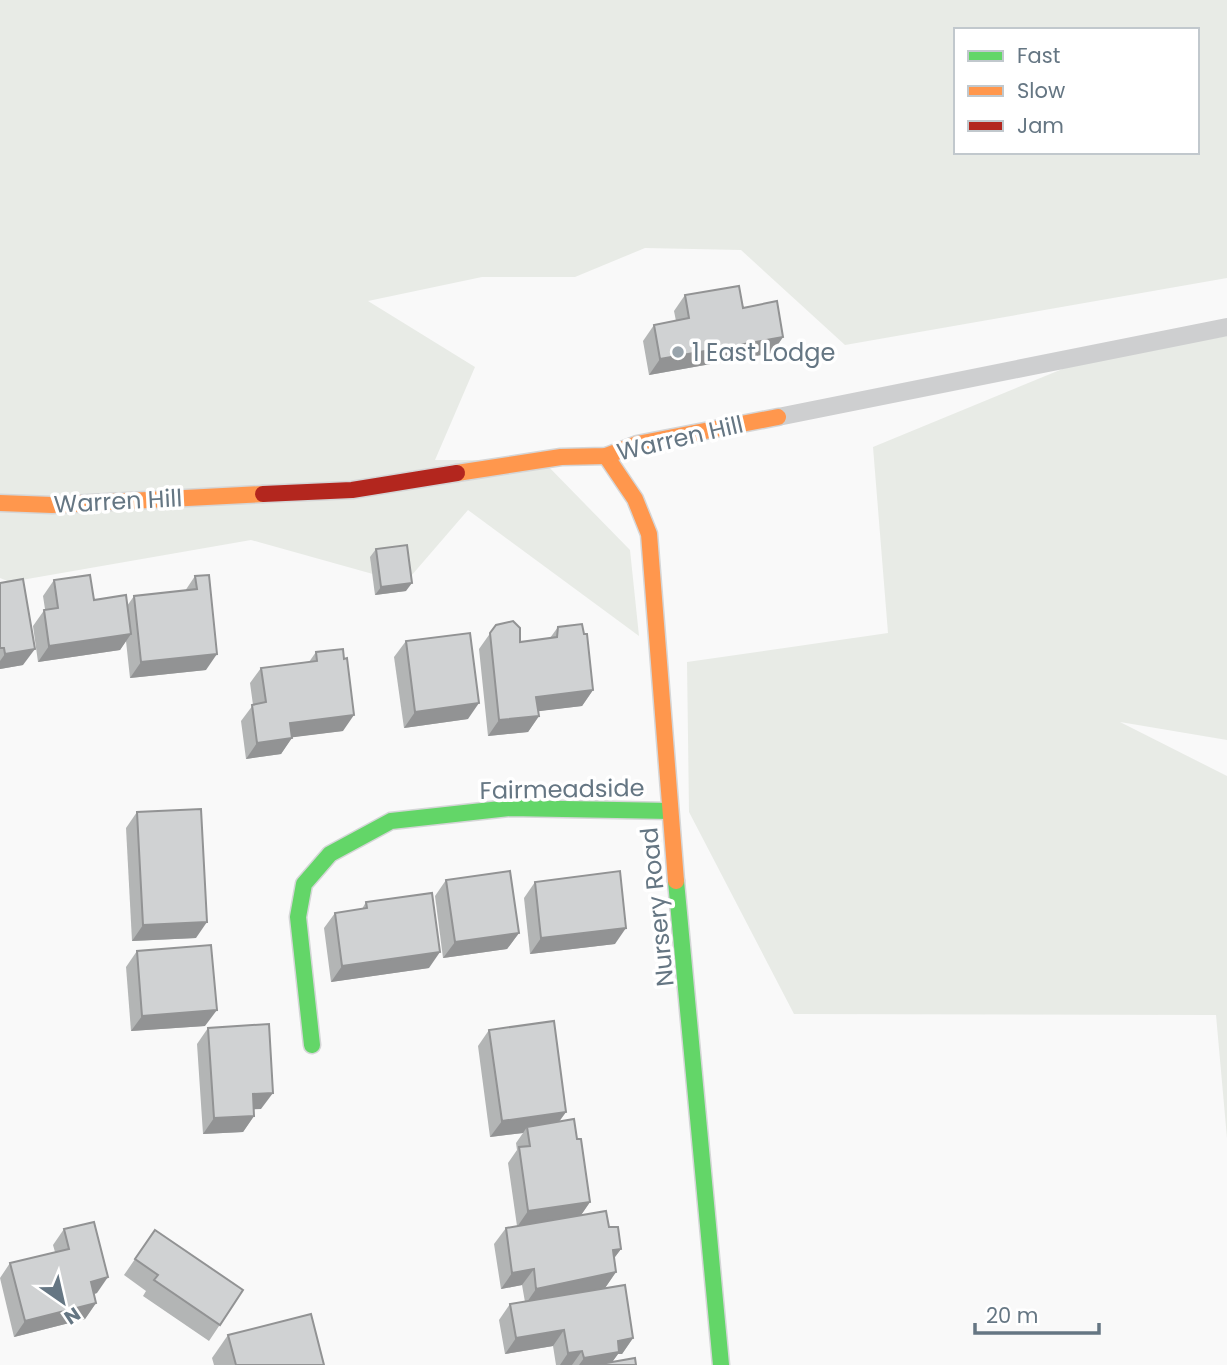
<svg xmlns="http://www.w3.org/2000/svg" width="1227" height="1365" viewBox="0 0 1227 1365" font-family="Poppins,sans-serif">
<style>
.green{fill:#e8ebe6;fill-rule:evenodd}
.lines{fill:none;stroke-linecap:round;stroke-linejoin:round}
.fast-casing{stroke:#d5d6d7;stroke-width:19}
.slow-casing{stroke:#d5d6d7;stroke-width:19}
.jam-casing{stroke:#d5d6d7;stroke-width:19}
.lane{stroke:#cecfd0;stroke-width:18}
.fast{stroke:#63d668;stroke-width:16}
.slow{stroke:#ff974d;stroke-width:16}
.jam{stroke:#b3261e;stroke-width:16}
.wall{fill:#b3b5b5}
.shaded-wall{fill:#929394}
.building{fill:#d0d2d3;stroke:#929394;stroke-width:2}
.poi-dot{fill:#99a4ac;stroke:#fff;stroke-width:2.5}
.labels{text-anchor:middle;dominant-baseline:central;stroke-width:7;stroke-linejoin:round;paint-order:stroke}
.poi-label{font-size:24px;fill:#657683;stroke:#fff;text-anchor:start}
.street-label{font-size:24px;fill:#657683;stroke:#fff}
</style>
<rect width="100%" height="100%" fill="#f9f9f9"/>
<!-- green -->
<g class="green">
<path d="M 0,0 L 1227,0 L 1227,278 L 845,345 L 741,250 L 645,248 L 575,277 L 482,277 L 368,301 L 475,367 L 435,460 L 542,460 L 630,550 L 639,636 L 468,510 L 405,583 L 251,540 L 10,582 L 0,578 ZM 956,30 L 1197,30 L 1197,152 L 956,152 Z"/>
<path d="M 1227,336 L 1227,740 L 1120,722 L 1227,776 L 1227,1138 L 1216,1015 L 794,1014 L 689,812 L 687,662 L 888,633 L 873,447 L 1077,363 Z"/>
</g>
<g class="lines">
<defs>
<g id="fast">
<path d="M 676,881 L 721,1365"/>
<path d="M 312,1045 L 298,917 L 304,884 L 330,854 L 391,821 L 510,808 L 670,811"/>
</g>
<g id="slow">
<path d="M 606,456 L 635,499 L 649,534 L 676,881"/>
<path d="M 457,473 L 561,457 L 606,456 L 637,444 L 778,417"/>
<path d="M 0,503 L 52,505 L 263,494"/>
</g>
<path id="jam" d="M 263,494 L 352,490 L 457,473"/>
</defs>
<!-- fast casing -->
<use href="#fast" class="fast-casing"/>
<!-- slow casing -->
<use href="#slow" class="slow-casing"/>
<!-- jam casing -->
<use href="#jam" class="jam-casing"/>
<!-- lane -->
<path class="lane" d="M 778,417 L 1227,327"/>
<!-- fast -->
<use href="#fast" class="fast"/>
<!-- slow -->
<use href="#slow" class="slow"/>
<!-- jam -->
<use href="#jam" class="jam"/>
</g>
<!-- wall -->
<g class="wall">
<path d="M 685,295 L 743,308 L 783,337 L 772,353 L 649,375 L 643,341 L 654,325 L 676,321 L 674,311 Z"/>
<path d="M 376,549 L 406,591 L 375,595 L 370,557 Z"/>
<path d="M 195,576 L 206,670 L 130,678 L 126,641 L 120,650 L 38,662 L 33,626 L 45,609 L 43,596 L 54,580 L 94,600 L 127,606 L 134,596 L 185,591 Z"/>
<path d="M 0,583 L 23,665 L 0,669 Z"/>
<path d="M 496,625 L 520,642 L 550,638 L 558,627 L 593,690 L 582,706 L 538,711 L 539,716 L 528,732 L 488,736 L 479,649 Z"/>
<path d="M 406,641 L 468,719 L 404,728 L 394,657 Z"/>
<path d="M 316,652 L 343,731 L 292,737 L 281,754 L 246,759 L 241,721 L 253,705 L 250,683 L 261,668 L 309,662 Z"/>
<path d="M 137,812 L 196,938 L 132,941 L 126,828 Z"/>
<path d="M 446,880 L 519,933 L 507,949 L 443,958 L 435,896 Z"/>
<path d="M 535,882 L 615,944 L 530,954 L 524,898 Z"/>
<path d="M 366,902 L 429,968 L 331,982 L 324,928 L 335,913 L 362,909 Z"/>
<path d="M 137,951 L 205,1026 L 131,1031 L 126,967 Z"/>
<path d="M 208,1028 L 261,1109 L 254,1109 L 254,1116 L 243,1132 L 203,1134 L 197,1044 Z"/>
<path d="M 489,1030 L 566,1112 L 559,1122 L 577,1139 L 590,1202 L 581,1215 L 609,1227 L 621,1249 L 614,1258 L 616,1272 L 605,1288 L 633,1338 L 622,1354 L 618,1354 L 612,1362 L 636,1365 L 556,1365 L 553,1346 L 505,1354 L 499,1320 L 510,1304 L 525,1302 L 522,1285 L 501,1289 L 494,1244 L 506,1228 L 517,1226 L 508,1163 L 517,1150 L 516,1143 L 523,1133 L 490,1137 L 478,1046 Z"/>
<path d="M 64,1229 L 97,1293 L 94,1294 L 96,1303 L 85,1319 L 14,1337 L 0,1278 L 10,1263 L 55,1252 L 53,1245 Z"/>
<path d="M 155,1230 L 243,1290 L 209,1341 L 143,1296 L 146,1291 L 124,1275 Z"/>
<path d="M 228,1335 L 324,1365 L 214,1365 L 212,1358 Z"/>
</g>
<!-- shaded-wall -->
<g class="shaded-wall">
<path d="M 783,337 L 772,353 L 649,375 L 660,359 Z"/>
<path d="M 412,583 L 406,591 L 375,595 L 381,587 Z"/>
<path d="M 131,634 L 120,650 L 38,662 L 49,646 Z"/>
<path d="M 35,649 L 23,665 L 0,669 L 0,661 L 5,654 Z"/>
<path d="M 217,654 L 206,670 L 130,678 L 141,662 Z"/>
<path d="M 593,690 L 582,706 L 524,713 L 536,697 Z"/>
<path d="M 479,703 L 468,719 L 404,728 L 415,712 Z"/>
<path d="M 354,715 L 343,731 L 279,739 L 290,723 Z"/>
<path d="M 539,716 L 528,732 L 488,736 L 499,720 Z"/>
<path d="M 292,738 L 281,754 L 246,759 L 257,743 Z"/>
<path d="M 207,922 L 196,938 L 132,941 L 143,925 Z"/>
<path d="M 626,928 L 615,944 L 530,954 L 541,938 Z"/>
<path d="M 519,933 L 507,949 L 443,958 L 455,942 Z"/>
<path d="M 440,952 L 429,968 L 331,982 L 342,966 Z"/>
<path d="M 217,1010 L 205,1026 L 131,1031 L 142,1016 Z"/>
<path d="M 273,1093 L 261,1109 L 242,1110 L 253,1094 Z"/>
<path d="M 566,1112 L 554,1128 L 527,1127 L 523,1133 L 490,1137 L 502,1121 Z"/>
<path d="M 254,1116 L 243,1132 L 203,1134 L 214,1118 Z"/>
<path d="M 590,1202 L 579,1218 L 517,1227 L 528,1211 Z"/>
<path d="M 621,1249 L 609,1265 L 613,1250 Z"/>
<path d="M 534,1269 L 522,1285 L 501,1289 L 512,1273 Z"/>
<path d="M 616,1272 L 605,1288 L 525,1305 L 536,1289 Z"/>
<path d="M 108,1277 L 97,1293 L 80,1298 L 91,1282 Z"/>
<path d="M 96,1303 L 85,1319 L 14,1337 L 25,1321 Z"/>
<path d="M 564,1330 L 553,1346 L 505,1354 L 516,1338 Z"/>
<path d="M 633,1338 L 622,1354 L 618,1354 L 610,1365 L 579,1365 L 584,1358 L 618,1341 Z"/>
<path d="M 582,1351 L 572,1365 L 560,1365 L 568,1353 Z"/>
</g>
<!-- building -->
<g class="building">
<path d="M 739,286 L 743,308 L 777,301 L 783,337 L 660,359 L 654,325 L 689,318 L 685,295 Z"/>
<path d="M 407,545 L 412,583 L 381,587 L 376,549 Z"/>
<path d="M 90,575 L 94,600 L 126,595 L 131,634 L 49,646 L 44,610 L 58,608 L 54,580 Z"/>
<path d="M 209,575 L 217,654 L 141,662 L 134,596 L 197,589 L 195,576 Z"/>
<path d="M 23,579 L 35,649 L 5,654 L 4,648 L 0,648 L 0,583 Z"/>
<path d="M 513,621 L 520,628 L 520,642 L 557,637 L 558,627 L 582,624 L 584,634 L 587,634 L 593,690 L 536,697 L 539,716 L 499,720 L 490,633 L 496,625 Z"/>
<path d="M 470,633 L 479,703 L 415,712 L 406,641 Z"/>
<path d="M 343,649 L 344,659 L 347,658 L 354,715 L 290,723 L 292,738 L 257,743 L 252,705 L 266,702 L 261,668 L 317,661 L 316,652 Z"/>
<path d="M 201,809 L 207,922 L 143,925 L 137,812 Z"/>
<path d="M 510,871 L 519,933 L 455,942 L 446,880 Z"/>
<path d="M 620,871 L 626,928 L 541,938 L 535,882 Z"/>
<path d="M 432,893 L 440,952 L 342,966 L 335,913 L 367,908 L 366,902 Z"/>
<path d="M 211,945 L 217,1010 L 142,1016 L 137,951 Z"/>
<path d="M 554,1021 L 566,1112 L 502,1121 L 489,1030 Z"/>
<path d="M 269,1024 L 273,1093 L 253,1094 L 254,1116 L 214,1118 L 208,1028 Z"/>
<path d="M 574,1119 L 577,1139 L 581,1139 L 590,1202 L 528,1211 L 519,1147 L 530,1146 L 527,1127 Z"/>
<path d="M 606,1211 L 609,1227 L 618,1227 L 621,1249 L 613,1250 L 616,1272 L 536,1289 L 534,1269 L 512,1273 L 506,1228 Z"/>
<path d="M 94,1222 L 108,1277 L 91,1282 L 96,1303 L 25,1321 L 10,1263 L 69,1249 L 64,1229 Z"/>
<path d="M 155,1230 L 243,1290 L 220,1325 L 154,1280 L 158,1275 L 135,1259 Z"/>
<path d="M 625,1285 L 633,1338 L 618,1341 L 619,1352 L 584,1358 L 582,1351 L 568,1353 L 564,1330 L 516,1338 L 510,1304 Z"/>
<path d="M 311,1314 L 324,1365 L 236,1365 L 228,1335 Z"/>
<path d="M 635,1358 L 636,1365 L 595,1365 Z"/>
</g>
<!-- markers -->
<circle class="poi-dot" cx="678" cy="352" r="7"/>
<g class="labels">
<!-- poi labels -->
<g class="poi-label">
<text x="692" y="352">1 East Lodge</text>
</g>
<!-- street labels -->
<g class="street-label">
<text transform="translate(680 438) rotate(-13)">Warren Hill</text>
<text transform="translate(118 501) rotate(-3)">Warren Hill</text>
<text transform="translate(562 789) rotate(-1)">Fairmeadside</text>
<text transform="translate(657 907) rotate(-96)">Nursery Road</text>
</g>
</g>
<!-- legend -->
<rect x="954" y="28" width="245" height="126" fill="#ffffff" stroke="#c1c8cd" stroke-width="2"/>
<rect x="968" y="51" width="35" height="10" fill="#63d668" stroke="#c1c8cd" stroke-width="2"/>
<text x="1017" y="63" font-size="21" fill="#657683">Fast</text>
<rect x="968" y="86" width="35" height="10" fill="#ff974d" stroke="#c1c8cd" stroke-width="2"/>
<text x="1017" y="98" font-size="21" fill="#657683">Slow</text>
<rect x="968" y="121" width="35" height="10" fill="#b3261e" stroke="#c1c8cd" stroke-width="2"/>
<text x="1017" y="133" font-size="21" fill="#657683">Jam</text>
<!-- north arrow -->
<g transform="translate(63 1302) rotate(146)" stroke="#ffffff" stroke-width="5" paint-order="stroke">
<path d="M0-5L12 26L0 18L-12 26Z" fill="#657683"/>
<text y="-10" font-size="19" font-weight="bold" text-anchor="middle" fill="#657683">N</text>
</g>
<!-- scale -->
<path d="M975 1323v10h124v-10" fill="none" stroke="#657683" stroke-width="3.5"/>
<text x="986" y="1323" font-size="21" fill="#657683" stroke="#ffffff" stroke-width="5" paint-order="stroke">20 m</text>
</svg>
